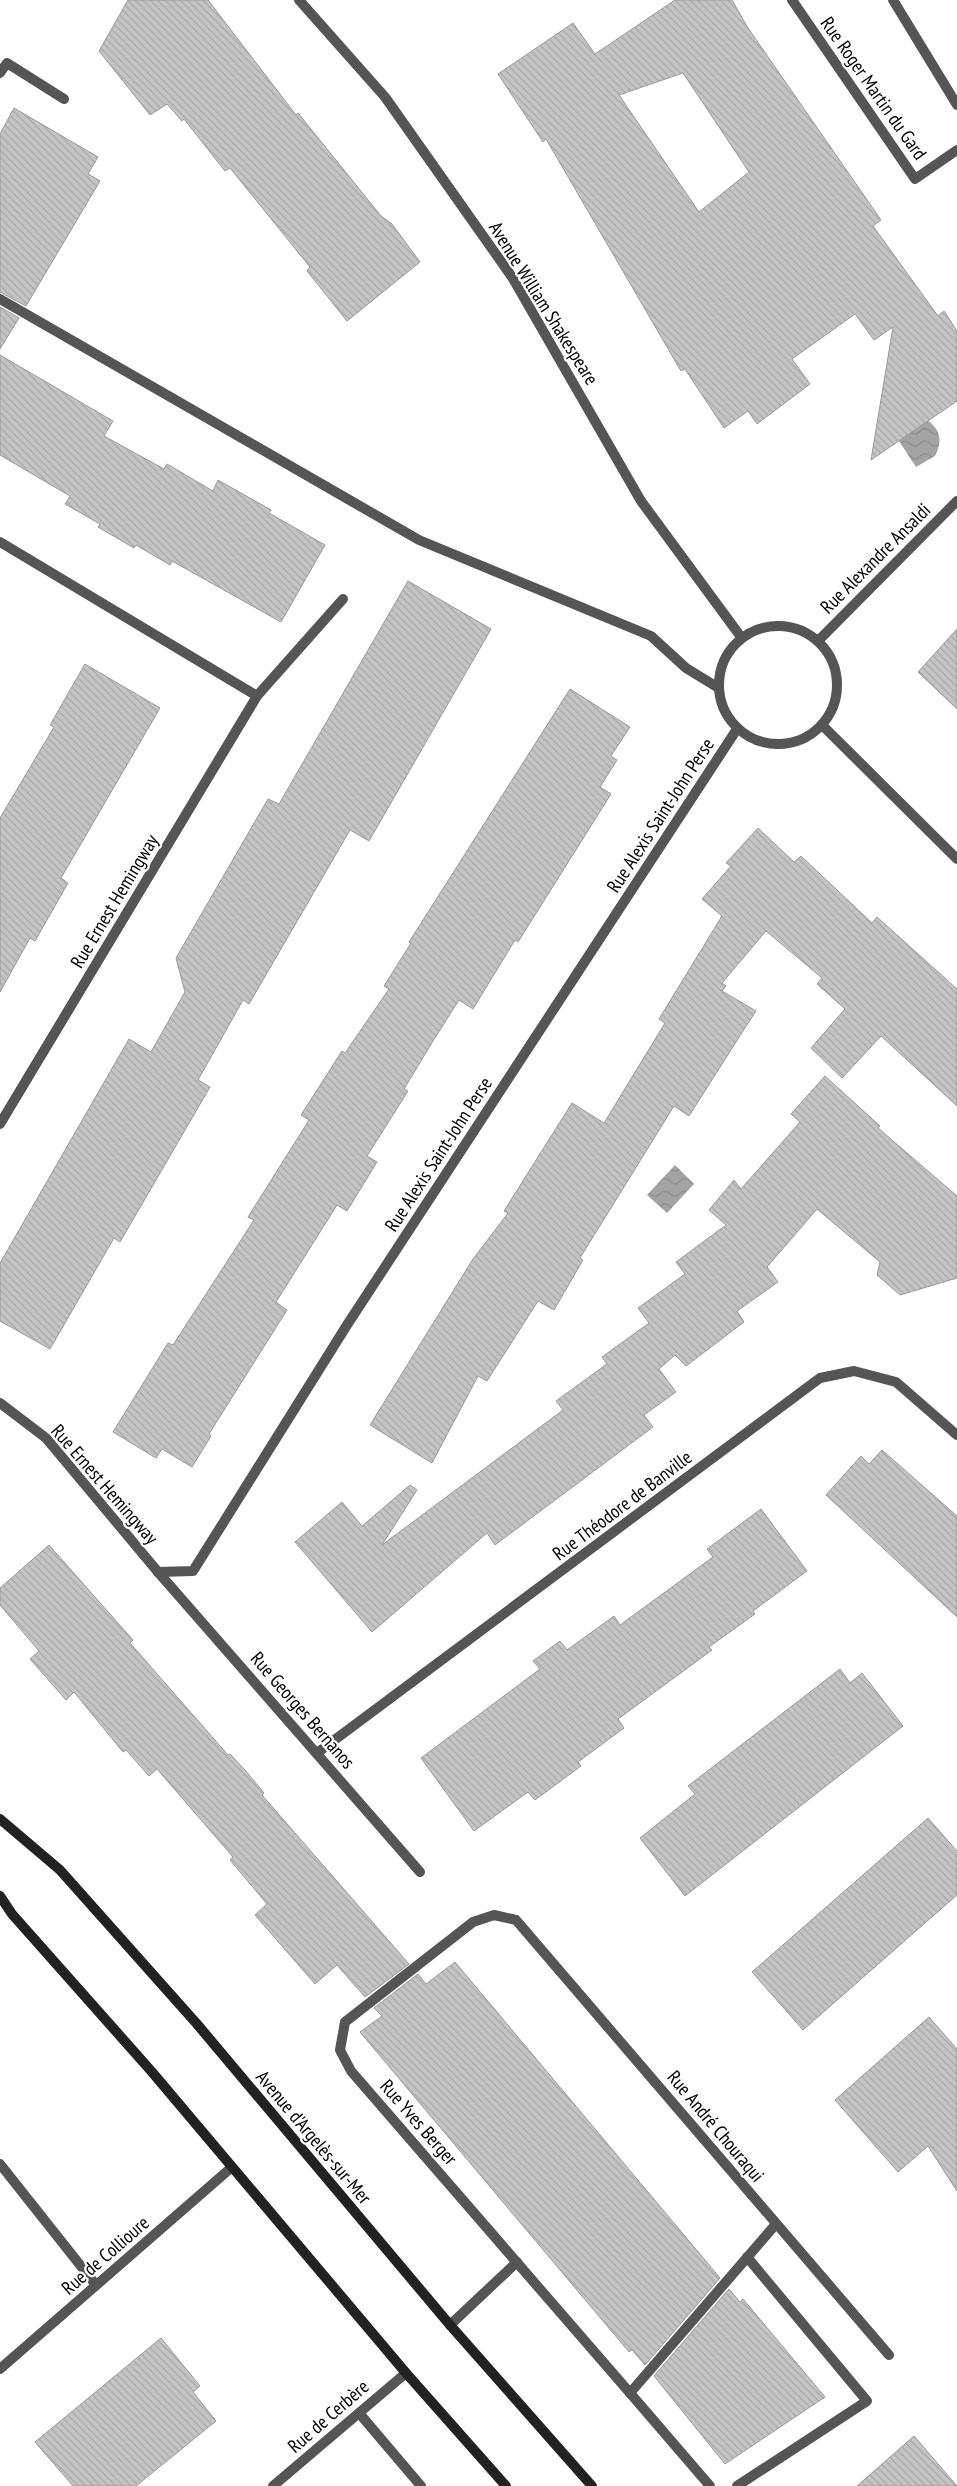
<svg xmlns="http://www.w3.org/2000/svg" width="957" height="2486" viewBox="0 0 957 2486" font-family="'PT Sans Narrow',sans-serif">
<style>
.water{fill:url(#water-waves)}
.building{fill:url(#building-back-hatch);stroke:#999;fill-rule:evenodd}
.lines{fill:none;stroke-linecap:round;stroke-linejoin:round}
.lane{stroke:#555;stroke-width:10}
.street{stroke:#555;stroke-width:10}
.secondary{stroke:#222;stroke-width:10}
.labels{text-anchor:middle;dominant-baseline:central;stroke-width:4.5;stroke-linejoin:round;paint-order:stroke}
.street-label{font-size:19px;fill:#000;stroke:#fff}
</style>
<defs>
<pattern id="water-waves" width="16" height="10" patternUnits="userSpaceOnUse" patternTransform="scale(1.25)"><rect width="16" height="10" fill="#a3a3a3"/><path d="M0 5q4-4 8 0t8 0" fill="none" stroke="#8b8b8b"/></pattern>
<pattern id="building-back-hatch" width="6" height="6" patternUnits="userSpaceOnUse" patternTransform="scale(1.25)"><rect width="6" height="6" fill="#c4c4c4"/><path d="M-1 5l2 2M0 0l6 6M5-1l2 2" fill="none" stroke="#a7a7a7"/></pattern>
</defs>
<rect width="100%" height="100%" fill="#fff"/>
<!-- water -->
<g class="water">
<path d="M 897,403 C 919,416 952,425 935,456 L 916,467 L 882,415 Z"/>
<path d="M 675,1165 L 694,1184 L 667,1213 L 647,1195 Z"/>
</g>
<!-- building -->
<g class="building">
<path d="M 128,0 L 208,0 L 296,115 L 298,113 L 381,216 L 392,224 L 420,262 L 347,321 L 307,271 L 310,267 L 230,168 L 225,171 L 184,119 L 182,121 L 167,104 L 150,115 L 99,51 Z"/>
<path d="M 675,0 L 732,0 L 748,28 L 881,220 L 873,226 L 938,316 L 944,311 L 957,331 L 957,401 L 871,460 L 893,327 L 874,340 L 855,314 L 792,359 L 810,384 L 757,424 L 748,411 L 724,428 L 685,369 L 681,371 L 546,139 L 543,142 L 498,74 L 573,23 L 595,54 ZM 683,73 L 749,172 L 699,212 L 619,95 Z"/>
<path d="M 14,108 L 98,157 L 88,174 L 100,181 L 26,306 L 0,292 L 0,134 Z"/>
<path d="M 0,307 L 19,318 L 0,349 Z"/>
<path d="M 0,355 L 113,421 L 104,436 L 164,469 L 167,464 L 213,491 L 218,480 L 271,510 L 269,513 L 325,545 L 281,622 L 172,561 L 170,565 L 136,545 L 134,548 L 98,527 L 100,524 L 65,504 L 70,496 L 0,455 Z"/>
<path d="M 408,581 L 491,629 L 369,841 L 350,830 L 249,1004 L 243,1000 L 198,1080 L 210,1087 L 120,1242 L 114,1238 L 50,1349 L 0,1321 L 0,1263 L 129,1039 L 151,1052 L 185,992 L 176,958 L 268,799 L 279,804 Z"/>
<path d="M 957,629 L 957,709 L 918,672 Z"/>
<path d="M 85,664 L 160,708 L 61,878 L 68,883 L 35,941 L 30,938 L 0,992 L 0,818 L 54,727 L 50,725 Z"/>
<path d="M 570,689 L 630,727 L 611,756 L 617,760 L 600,787 L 611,794 L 518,942 L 515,940 L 473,1009 L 459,1000 L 433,1041 L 404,1089 L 408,1091 L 367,1156 L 377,1162 L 347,1211 L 337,1205 L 276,1302 L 287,1310 L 209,1434 L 211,1436 L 192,1467 L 162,1449 L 156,1458 L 113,1432 L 168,1343 L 173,1345 L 254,1220 L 248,1217 L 309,1120 L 301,1115 L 342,1051 L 345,1053 L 389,989 L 384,986 L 411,943 L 409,942 Z"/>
<path d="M 758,828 L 794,862 L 801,856 L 872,923 L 877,917 L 957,989 L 957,1106 L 881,1036 L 842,1078 L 811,1048 L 845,1009 L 817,984 L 822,978 L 766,931 L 722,983 L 726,986 L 722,991 L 756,1011 L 743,1031 L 689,1116 L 674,1106 L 580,1258 L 583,1260 L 554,1310 L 538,1301 L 487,1381 L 478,1376 L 432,1463 L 370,1425 L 473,1259 L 508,1213 L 504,1211 L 572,1103 L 604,1123 L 665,1023 L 659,1019 L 722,916 L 702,899 L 731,866 L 726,863 Z"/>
<path d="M 825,1076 L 880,1126 L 878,1128 L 957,1196 L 957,1278 L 900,1295 L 877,1275 L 880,1262 L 817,1209 L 767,1267 L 778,1282 L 737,1311 L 744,1322 L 686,1366 L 675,1355 L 659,1369 L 676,1392 L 644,1415 L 653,1427 L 495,1545 L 487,1533 L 372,1632 L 295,1542 L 342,1502 L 362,1526 L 410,1485 L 417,1490 L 382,1545 L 563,1410 L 556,1401 L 607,1364 L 602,1357 L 649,1323 L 638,1308 L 685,1274 L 676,1262 L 726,1225 L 709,1210 L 734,1180 L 741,1189 L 800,1122 L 791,1114 Z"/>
<path d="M 882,1450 L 957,1516 L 957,1617 L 826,1495 L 861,1456 L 869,1464 Z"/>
<path d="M 761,1509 L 807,1571 L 753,1611 L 755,1614 L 709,1647 L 712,1650 L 618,1719 L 624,1728 L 578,1762 L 581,1766 L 535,1800 L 528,1792 L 474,1831 L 421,1758 L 540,1669 L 533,1661 L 560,1641 L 567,1650 L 614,1616 L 620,1625 L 713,1557 L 707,1549 Z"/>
<path d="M 49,1545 L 133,1640 L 130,1643 L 228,1755 L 230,1754 L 245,1770 L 264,1793 L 262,1795 L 409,1964 L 365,1997 L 337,1965 L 315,1984 L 255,1915 L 267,1904 L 230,1860 L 233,1857 L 157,1769 L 149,1776 L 126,1750 L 123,1752 L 74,1692 L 66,1700 L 30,1659 L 39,1651 L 0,1605 L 0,1588 Z"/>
<path d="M 840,1669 L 850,1683 L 862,1673 L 903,1726 L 685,1896 L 640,1838 L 695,1794 L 688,1786 Z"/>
<path d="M 928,1818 L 957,1851 L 957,1895 L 803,2030 L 752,1972 Z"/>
<path d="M 455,1962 L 720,2278 L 645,2365 L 632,2350 L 629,2352 L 360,2032 L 382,2016 L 374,2008 L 418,1974 L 426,1984 Z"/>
<path d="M 929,2017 L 957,2049 L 957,2191 L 928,2146 L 898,2172 L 835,2100 Z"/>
<path d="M 729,2289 L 740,2302 L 743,2299 L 825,2397 L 725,2464 L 654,2376 Z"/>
<path d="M 161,2338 L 200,2386 L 193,2392 L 216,2421 L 136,2486 L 73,2486 L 35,2442 Z"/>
<path d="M 914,2436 L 957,2486 L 857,2486 Z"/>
</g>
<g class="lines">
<!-- lane -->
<g class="lane">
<path d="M 0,73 L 7,63 L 64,99"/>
<path d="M 0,299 L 419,540 L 651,636 L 686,668 L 717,687"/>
<path d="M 450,2325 L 517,2262"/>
<path d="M 710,2486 L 630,2393 L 776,2224"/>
<path d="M 737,2486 L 867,2401 L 747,2257"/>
</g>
<!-- street -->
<g class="street">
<path d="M 299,0 L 385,97 L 512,277 L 641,501 L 741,637"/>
<path d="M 792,0 L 915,179 L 957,150"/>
<path d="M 893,0 L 957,105"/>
<path d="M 0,542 L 257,696 L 0,1124"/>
<circle cx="778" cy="685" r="59"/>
<path d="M 819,640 L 957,501"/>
<path d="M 257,696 L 343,599"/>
<path d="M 822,725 L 957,859"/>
<path d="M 0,1403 L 46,1438 L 158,1572 L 420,1872"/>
<path d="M 158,1572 L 193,1571 L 347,1325 L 737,729"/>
<path d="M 317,1753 L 820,1378 L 854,1371 L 896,1382 L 957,1435"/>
<path d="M 0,2164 L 96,2285"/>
<path d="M 0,2369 L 232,2167"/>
<path d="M 630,2393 L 351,2071 L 340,2050 L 345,2022 L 473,1922 L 494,1915 L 516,1920 L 889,2355"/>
<path d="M 359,2413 L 421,2486"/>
<path d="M 273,2486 L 406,2373"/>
</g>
<!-- secondary -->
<g class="secondary">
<path d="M 0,1819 L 60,1870 L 197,2024 L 450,2325 L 592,2486"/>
<path d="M 0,1896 L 12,1914 L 152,2072 L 406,2373 L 506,2486"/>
</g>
</g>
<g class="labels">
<!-- street labels -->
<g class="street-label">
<text transform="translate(874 88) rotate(55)">Rue Roger Martin du Gard</text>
<text transform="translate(544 303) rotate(58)">Avenue William Shakespeare</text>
<text transform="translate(875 558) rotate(-45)">Rue Alexandre Ansaldi</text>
<text transform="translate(660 815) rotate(-57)">Rue Alexis Saint-John Perse</text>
<text transform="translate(114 901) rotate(-59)">Rue Ernest Hemingway</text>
<text transform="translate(438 1154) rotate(-57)">Rue Alexis Saint-John Perse</text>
<text transform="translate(105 1484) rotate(49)">Rue Ernest Hemingway</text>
<text transform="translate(622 1505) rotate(-37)">Rue Théodore de Banville</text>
<text transform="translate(303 1710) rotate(49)">Rue Georges Bernanos</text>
<text transform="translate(419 2122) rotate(49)">Rue Yves Berger</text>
<text transform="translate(716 2126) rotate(50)">Rue André Chouraqui</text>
<text transform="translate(314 2137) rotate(50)">Avenue d'Argelès-sur-Mer</text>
<text transform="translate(105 2255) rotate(-41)">Rue de Collioure</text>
<text transform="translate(328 2416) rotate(-41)">Rue de Cerbère</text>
</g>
</g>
</svg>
